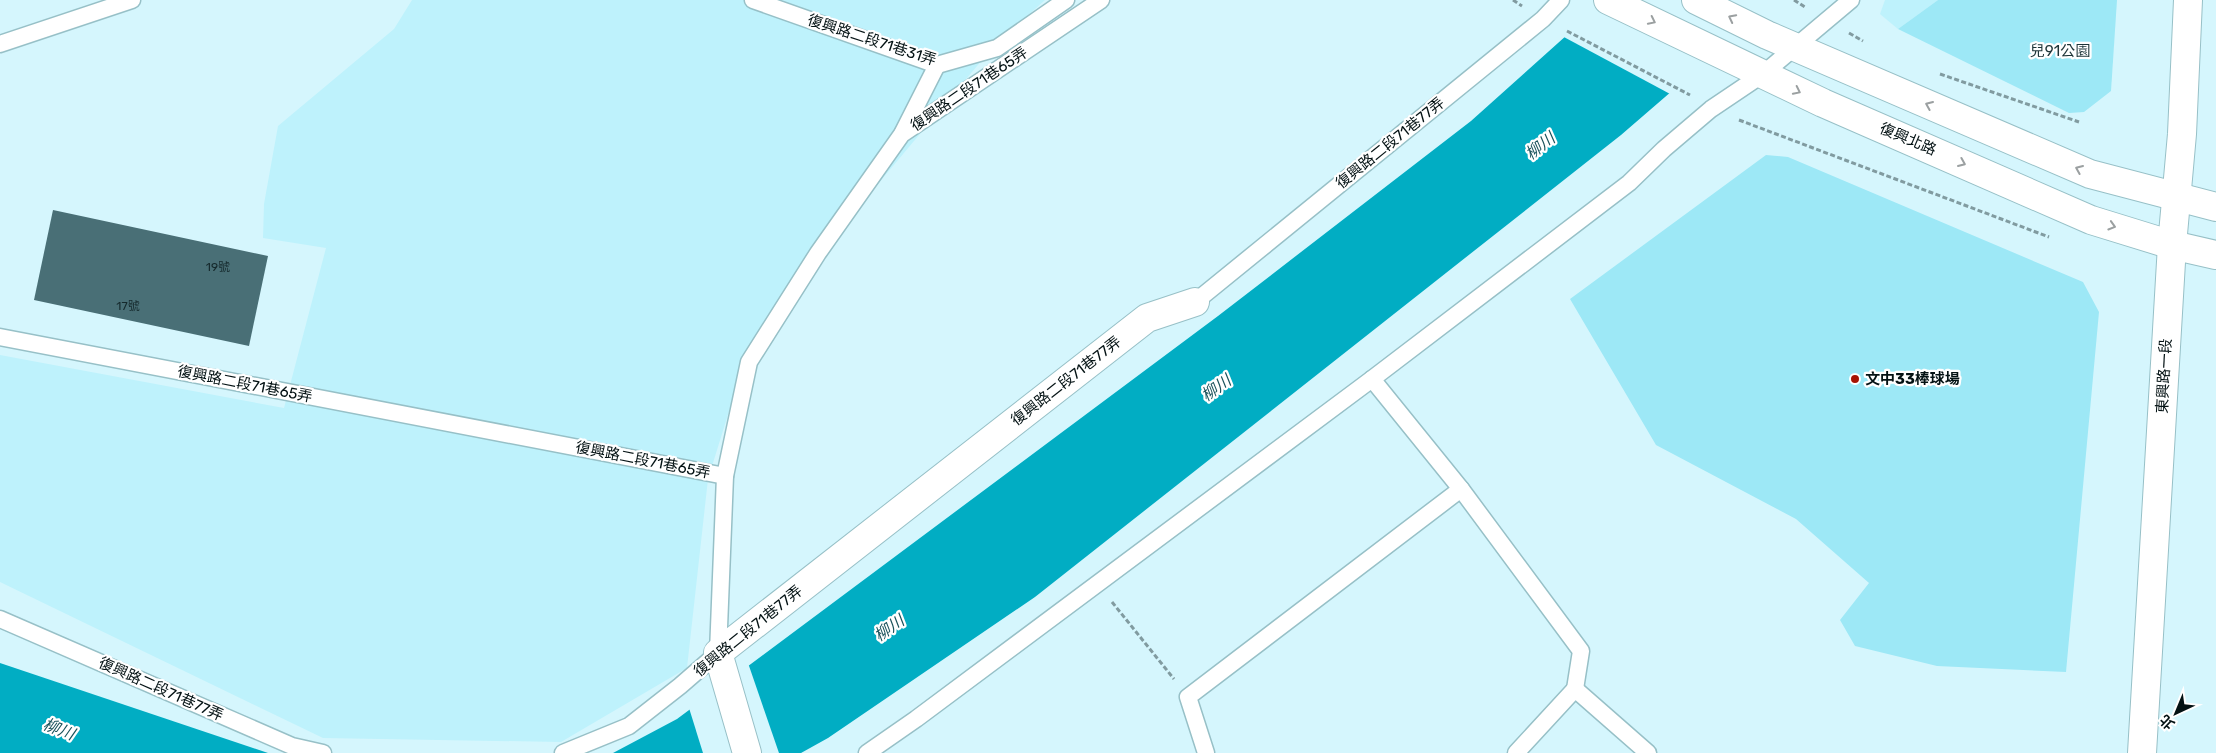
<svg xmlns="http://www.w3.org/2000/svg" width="2216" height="753" viewBox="0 0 2216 753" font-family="Rubik,'Noto Sans TC',sans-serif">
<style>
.built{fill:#bef2fc}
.green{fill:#9de8f6}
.water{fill:#01adc3}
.pier{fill:#d5f6fd}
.building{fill:#496f76}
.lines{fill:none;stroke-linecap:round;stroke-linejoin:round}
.service-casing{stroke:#97c0c7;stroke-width:19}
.minor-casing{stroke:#97c0c7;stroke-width:30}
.tertiary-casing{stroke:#97c0c7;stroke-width:30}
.path{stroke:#819ba0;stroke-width:3;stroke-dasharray:5 2.5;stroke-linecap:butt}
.service{stroke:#fff;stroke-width:16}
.minor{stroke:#fff;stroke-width:28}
.tertiary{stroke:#fff;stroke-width:28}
.oneway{stroke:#9ba0a1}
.poi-dot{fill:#a61303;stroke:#fff;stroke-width:2}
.labels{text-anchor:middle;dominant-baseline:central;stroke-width:4.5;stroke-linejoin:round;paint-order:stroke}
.number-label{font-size:12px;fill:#15292c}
.street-label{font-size:15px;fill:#041214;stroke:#fff}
.park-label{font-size:15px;fill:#1e3539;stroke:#fff}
.poi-label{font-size:15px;font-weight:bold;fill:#041214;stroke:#fff;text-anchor:start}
.water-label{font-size:16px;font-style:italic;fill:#19525b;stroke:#fff}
</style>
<rect width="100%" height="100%" fill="#d5f6fd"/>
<!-- built -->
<g class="built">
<path d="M 412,0 L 1045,0 L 993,47 L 798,279 L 735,392 L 708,479 L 687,668 L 561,742 L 323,738 L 0,582 L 0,355 L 284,408 L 326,248 L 263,238 L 264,204 L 278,126 L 394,29 Z"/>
<path d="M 1885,0 L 1938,0 L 1898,29 L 1880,14 Z"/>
</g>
<!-- green -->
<g class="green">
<path d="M 1938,0 L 2117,0 L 2111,91 L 2084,112 L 2069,113 L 1898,29 Z"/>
<path d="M 1766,155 L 1788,157 L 2083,282 L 2099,312 L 2066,672 L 1937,666 L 1855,646 L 1840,620 L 1869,583 L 1796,519 L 1656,445 L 1570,299 Z"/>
</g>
<!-- water -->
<g class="water">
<path d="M 1606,0 L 1716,53 L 1621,135 L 1035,597 L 828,738 L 801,753 L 613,753 L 677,719 L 1218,316 L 1471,121 Z"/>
<path d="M 0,663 L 268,753 L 0,753 Z"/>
</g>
<!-- pier -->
<g class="pier">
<path d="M 1602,0 L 1778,0 L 1672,95 L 1562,36 Z"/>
<path d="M 748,663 L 779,753 L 703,753 L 689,708 Z"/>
</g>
<!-- building -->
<path class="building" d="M 53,210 L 268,256 L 249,346 L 34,300 Z"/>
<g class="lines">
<defs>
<g id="service">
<path d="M 753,0 L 937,65 L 997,48 L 1066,0"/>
<path d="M 0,44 L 132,0"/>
<path d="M 903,132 L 937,65"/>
<path d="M 1195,302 L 1543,19 L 1561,0"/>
<path d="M 0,337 L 725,476 L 749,362 L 818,253 L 902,134 L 1101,0"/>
<path d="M 1461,489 L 1581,651 L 1575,689"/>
<path d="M 0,619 L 292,746 L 323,753"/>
<path d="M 563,753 L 629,726 L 680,686 L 718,653 L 725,476"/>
<path d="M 867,753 L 916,719 L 1372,379 L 1629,183 L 1664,149 L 1711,109 L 1763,74 L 1851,0"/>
<path d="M 1206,753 L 1188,697 L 1461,489 L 1372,379"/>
<path d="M 1516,753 L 1575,689 L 1648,753"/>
</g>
<path id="minor" d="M 747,753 L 718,653 L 1147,318 L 1195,302"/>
<g id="tertiary">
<path d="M 1608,0 L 1823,103 L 2091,220 L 2172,245 L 2216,255"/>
<path d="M 1696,0 L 1767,35 L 2090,174 L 2216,207"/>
<path d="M 2142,753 L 2172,245 L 2182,134 L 2188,0"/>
</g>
</defs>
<!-- service casing -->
<use href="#service" class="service-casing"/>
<!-- minor casing -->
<use href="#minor" class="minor-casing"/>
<!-- tertiary casing -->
<use href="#tertiary" class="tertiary-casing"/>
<!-- path -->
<g class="path">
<path d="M 1513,0 L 1522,6"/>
<path d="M 1794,0 L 1805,7"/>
<path d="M 1567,31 L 1690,95"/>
<path d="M 1849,33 L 1863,41"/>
<path d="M 1940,74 L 2079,122"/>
<path d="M 1739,120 L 2049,237"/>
<path d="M 1112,602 L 1174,679"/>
</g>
<!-- service -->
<use href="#service" class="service"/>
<!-- minor -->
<use href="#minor" class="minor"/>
<!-- tertiary -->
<use href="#tertiary" class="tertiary"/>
</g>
<!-- one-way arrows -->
<defs><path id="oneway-chevron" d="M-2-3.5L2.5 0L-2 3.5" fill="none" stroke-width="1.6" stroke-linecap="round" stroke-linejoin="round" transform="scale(1.25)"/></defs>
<g class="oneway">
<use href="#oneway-chevron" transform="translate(1732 18) rotate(-153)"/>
<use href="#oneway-chevron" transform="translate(1652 21) rotate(26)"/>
<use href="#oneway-chevron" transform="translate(1797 91) rotate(26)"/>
<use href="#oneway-chevron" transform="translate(1929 105) rotate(-157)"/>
<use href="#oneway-chevron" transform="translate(1962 163) rotate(23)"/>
<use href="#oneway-chevron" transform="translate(2079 169) rotate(-157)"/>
<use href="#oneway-chevron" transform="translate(2112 226) rotate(17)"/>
</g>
<!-- markers -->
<circle class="poi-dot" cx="1855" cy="379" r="5"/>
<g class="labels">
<!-- number labels -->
<g class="number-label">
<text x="218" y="267">19號</text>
<text x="128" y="306">17號</text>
</g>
<!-- street labels -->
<g class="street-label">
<text transform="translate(872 40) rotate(18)">復興路二段71巷31弄</text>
<text transform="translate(969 89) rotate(-34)">復興路二段71巷65弄</text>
<text transform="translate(1908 139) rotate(23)">復興北路</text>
<text transform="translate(1390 143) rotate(-39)">復興路二段71巷77弄</text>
<text transform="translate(2164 376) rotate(-87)">東興路一段</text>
<text transform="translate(1066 381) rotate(-38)">復興路二段71巷77弄</text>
<text transform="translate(245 384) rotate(11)">復興路二段71巷65弄</text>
<text transform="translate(643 460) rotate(11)">復興路二段71巷65弄</text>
<text transform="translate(748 631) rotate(-39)">復興路二段71巷77弄</text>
<text transform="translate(161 689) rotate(24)">復興路二段71巷77弄</text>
</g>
<!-- park labels -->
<g class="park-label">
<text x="2060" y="51">兒91公園</text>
</g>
<!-- poi labels -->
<g class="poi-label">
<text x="1865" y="379">文中33棒球場</text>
</g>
<!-- water labels -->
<g class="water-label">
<text transform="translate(1540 146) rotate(-38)">柳川</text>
<text transform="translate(1216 388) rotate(-36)">柳川</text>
<text transform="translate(889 628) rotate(-35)">柳川</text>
<text transform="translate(59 729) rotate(21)">柳川</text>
</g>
</g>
<!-- north arrow -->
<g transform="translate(2176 713) rotate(224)" stroke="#ffffff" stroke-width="4" paint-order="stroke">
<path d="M0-4L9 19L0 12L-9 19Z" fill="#041214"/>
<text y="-8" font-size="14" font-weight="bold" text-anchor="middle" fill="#041214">北</text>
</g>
</svg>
